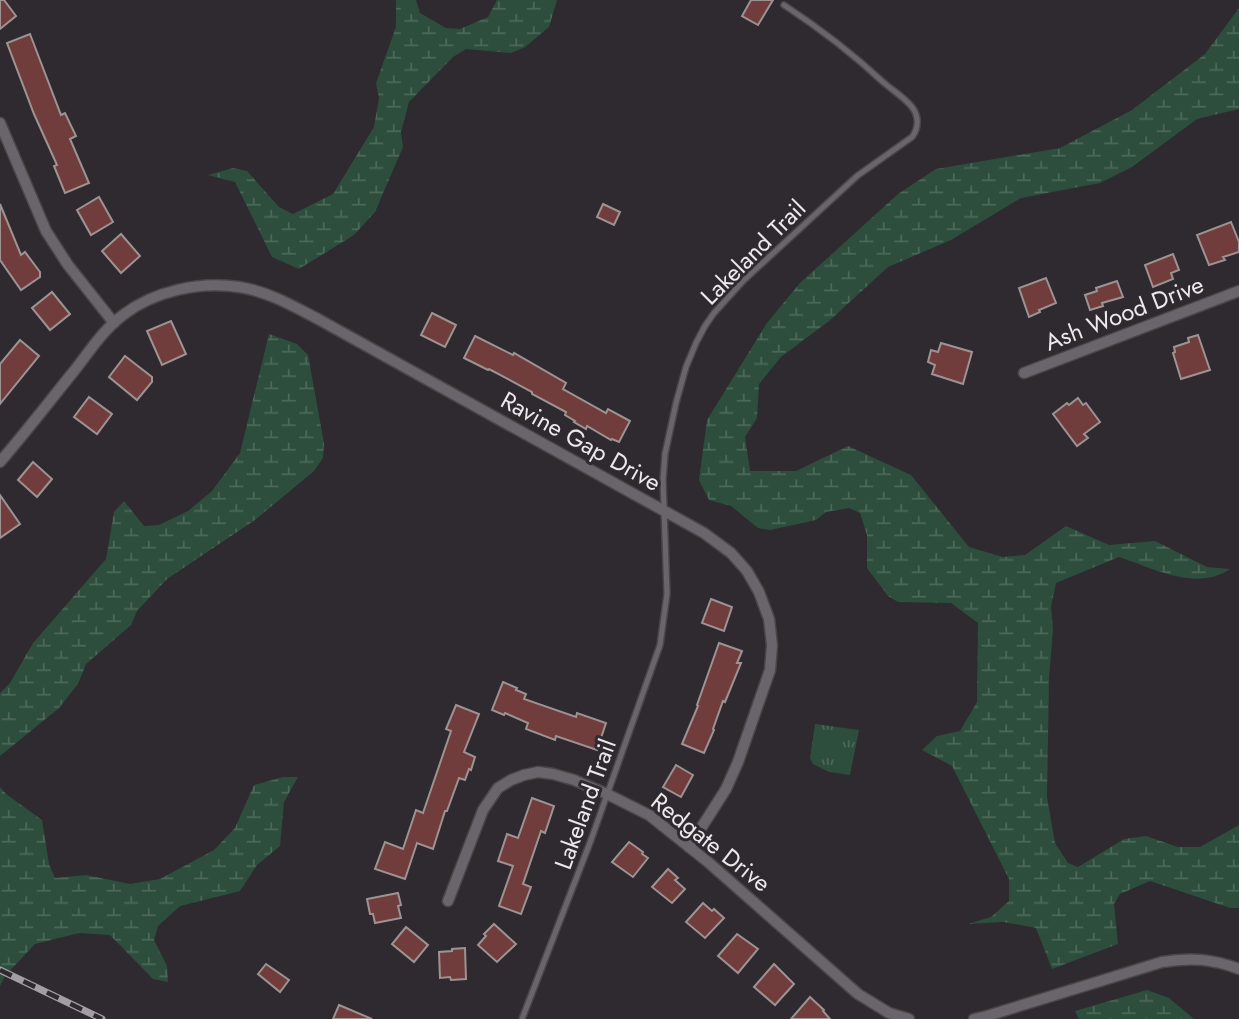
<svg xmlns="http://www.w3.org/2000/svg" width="1239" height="1019" viewBox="0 0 1239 1019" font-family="Jost,sans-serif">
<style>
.wetland{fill:url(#wetland-marsh)}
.park{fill:url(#park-tufts)}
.building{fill:#703d3c;stroke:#9d9393;stroke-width:2}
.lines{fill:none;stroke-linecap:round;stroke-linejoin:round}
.lane-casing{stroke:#49464a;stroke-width:8}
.street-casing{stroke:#49464a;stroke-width:13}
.lane{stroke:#6a656c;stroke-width:5}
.street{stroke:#6a656c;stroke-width:10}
.rail-casing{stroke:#a19fa2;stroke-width:7}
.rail{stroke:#2e2a2f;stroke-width:4.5;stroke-dasharray:13;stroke-linecap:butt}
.labels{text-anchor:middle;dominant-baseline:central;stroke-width:6;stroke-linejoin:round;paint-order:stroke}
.street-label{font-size:24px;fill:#ebe9ec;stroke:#2e2a2f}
</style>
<defs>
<pattern id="wetland-marsh" width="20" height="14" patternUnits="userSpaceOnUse" patternTransform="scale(1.75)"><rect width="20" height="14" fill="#2d4e3d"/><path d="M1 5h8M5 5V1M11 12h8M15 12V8" fill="none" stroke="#4c6859"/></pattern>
<pattern id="park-tufts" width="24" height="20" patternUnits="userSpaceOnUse" patternTransform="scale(1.75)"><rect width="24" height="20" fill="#2d4e3d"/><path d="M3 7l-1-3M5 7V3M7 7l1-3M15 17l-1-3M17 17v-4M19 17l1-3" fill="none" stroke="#4c6859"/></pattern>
</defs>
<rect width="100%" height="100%" fill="#2e2a2f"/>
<!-- wetland -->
<g class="wetland">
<path d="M 396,0 L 416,0 L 420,13 L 446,28 L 460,29 L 488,17 L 497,0 L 557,0 L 549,27 L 525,47 L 511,53 L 466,49 L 453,57 L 409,102 L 401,132 L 403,147 L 375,212 L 354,235 L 299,269 L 272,257 L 235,182 L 208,175 L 233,168 L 247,171 L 279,207 L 293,214 L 333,194 L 374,127 L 379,98 L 376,83 L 396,27 Z"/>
<path d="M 1239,8 L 1239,109 L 1197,119 L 1132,167 L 1100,183 L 1021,198 L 951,240 L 888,267 L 829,321 L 781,357 L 759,384 L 757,418 L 745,437 L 750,471 L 796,471 L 848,446 L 911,475 L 969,547 L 1003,557 L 1025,555 L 1066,526 L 1109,545 L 1155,541 L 1207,567 L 1230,569 C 1196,592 1153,568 1119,557 L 1056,583 L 1051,607 L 1053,629 L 1049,678 L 1047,797 L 1055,843 L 1068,863 L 1078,867 L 1124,839 L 1146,836 L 1178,847 L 1200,847 L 1239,825 L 1239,908 L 1230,908 L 1150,881 L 1120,894 L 1114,904 L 1118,944 L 1052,969 L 1036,928 L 1003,922 L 968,924 L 991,917 L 1009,901 L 1009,879 L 952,766 L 922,750 L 937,736 L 960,731 L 977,702 L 978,623 L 951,603 L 898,602 L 888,596 L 867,568 L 867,535 L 860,513 L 849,508 L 826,512 L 816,520 L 770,530 L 758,528 L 731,506 L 709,500 L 699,480 L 707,420 L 767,323 L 800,283 L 898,194 L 936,169 L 1060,148 L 1132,110 L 1205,54 Z"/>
<path d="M 269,334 L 297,344 L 308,355 L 324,443 L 323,458 L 314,471 L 255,520 L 167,579 L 137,611 L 131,625 L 86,664 L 78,684 L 59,708 L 0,756 L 0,693 L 10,683 L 33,643 L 106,559 L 114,512 L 124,501 L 144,526 L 159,525 L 188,511 L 212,491 L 240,453 Z"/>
<path d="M 283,777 L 298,777 L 284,802 L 280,846 L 257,865 L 240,891 L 180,906 L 158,926 L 154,940 L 167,966 L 168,982 L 153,979 L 110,935 L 79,933 L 35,944 L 5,976 L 0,986 L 0,787 L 6,794 L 42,820 L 49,864 L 55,878 L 86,875 L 130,884 L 160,879 L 214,850 L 235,828 L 254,785 Z"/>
<path d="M 1147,990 L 1169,998 L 1194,1019 L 1079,1019 L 1075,1011 Z"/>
</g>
<!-- park -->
<path class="park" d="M 815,724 L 859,730 L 850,775 L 829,772 L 813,764 L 810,758 Z"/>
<!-- building -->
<g class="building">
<path d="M 0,0 L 4,0 L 16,16 L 0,29 Z"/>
<path d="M 751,0 L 773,0 L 758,25 L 742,16 Z"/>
<path d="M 30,34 L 61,115 L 65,113 L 76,136 L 70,139 L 89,183 L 65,193 L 54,166 L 57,165 L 34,114 L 7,43 Z"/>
<path d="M 99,197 L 113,222 L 91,235 L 77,210 Z"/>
<path d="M 0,204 L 21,255 L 25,252 L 40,272 L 40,277 L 21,290 L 0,260 Z"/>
<path d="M 603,204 L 620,212 L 614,225 L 597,217 Z"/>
<path d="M 1231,222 L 1239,242 L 1239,252 L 1223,257 L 1225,260 L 1209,265 L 1197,235 Z"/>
<path d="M 121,234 L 140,256 L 121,273 L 102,251 Z"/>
<path d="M 1173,254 L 1179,270 L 1171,273 L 1173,279 L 1153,287 L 1145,265 Z"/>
<path d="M 1046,278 L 1056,303 L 1039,310 L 1040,312 L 1029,317 L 1019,288 Z"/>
<path d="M 1117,281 L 1123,297 L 1102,303 L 1103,306 L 1090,310 L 1085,295 L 1097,291 L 1096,288 Z"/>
<path d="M 52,292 L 70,314 L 50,330 L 32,308 Z"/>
<path d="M 432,313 L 456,325 L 445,347 L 421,335 Z"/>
<path d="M 171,321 L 186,354 L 162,365 L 147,331 Z"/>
<path d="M 1198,335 L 1210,370 L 1181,379 L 1173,353 L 1175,352 L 1174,347 L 1189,342 L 1188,338 Z"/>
<path d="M 475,336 L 513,355 L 514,353 L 566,383 L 563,389 L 606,413 L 608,409 L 630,421 L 619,442 L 612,439 L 611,440 L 587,426 L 586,429 L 574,422 L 575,421 L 565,415 L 566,412 L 532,394 L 532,392 L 489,369 L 488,370 L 464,358 Z"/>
<path d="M 20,340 L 39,356 L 0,404 L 0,364 Z"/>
<path d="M 941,343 L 972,352 L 963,384 L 932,374 L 935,365 L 928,362 L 931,350 L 938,352 Z"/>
<path d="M 125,356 L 152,377 L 152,382 L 137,400 L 109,377 Z"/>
<path d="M 89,397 L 112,414 L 97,434 L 74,417 Z"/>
<path d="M 1078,398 L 1083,405 L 1086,403 L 1100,422 L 1084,434 L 1088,438 L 1077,446 L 1053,414 L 1067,403 L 1069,405 Z"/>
<path d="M 33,462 L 52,479 L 37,497 L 18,480 Z"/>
<path d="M 0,495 L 20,524 L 0,538 Z"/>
<path d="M 711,599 L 732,607 L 724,631 L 702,623 Z"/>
<path d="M 719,643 L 742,651 L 737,663 L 741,663 L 725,702 L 723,701 L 713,729 L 714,730 L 704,753 L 682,744 L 698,706 L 697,705 Z"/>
<path d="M 503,682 L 517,688 L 516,690 L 526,694 L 524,699 L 576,717 L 577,713 L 606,723 L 597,750 L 556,736 L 555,740 L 526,729 L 528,723 L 505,713 L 504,715 L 492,710 Z"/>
<path d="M 456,705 L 479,714 L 464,752 L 475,757 L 471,770 L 469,769 L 465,780 L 459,778 L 447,811 L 445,811 L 433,849 L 417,843 L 405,879 L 375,869 L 385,842 L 403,849 L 416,810 L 423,813 L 451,731 L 446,729 Z"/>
<path d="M 676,765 L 693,775 L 681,797 L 663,787 Z"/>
<path d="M 532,798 L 554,806 L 545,833 L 541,831 L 523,884 L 531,887 L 521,914 L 499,906 L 513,866 L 498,861 L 507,834 L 518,838 Z"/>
<path d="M 629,842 L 643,852 L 642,854 L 648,858 L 633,877 L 612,862 Z"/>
<path d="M 668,869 L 678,878 L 675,880 L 685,889 L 672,903 L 652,887 Z"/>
<path d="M 398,893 L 401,905 L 398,906 L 401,918 L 375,923 L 373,914 L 370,914 L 367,899 Z"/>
<path d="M 703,903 L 712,911 L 714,909 L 724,918 L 705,938 L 686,922 Z"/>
<path d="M 494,924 L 516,944 L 497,962 L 478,945 L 486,936 L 484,934 Z"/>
<path d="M 406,927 L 428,945 L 414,962 L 392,944 Z"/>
<path d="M 737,934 L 758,949 L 738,973 L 718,956 Z"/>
<path d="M 465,948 L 466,979 L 451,980 L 450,977 L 440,978 L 439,952 L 452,951 L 452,949 Z"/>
<path d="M 266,964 L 289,980 L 280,992 L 258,974 Z"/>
<path d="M 774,964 L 794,984 L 775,1005 L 754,987 Z"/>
<path d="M 810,997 L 824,1010 L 823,1011 L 830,1019 L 791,1019 Z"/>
<path d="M 339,1005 L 372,1019 L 333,1019 Z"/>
</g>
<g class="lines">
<defs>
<path id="lane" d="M 522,1019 L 591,840 L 660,645 L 667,594 L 663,480 L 665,454 L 676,403 L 686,367 L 696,343 L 705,326 L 714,313 L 743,281 L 857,176 L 912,137 C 919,128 919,116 912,107 C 904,97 892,90 883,82 C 852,53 819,28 784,5"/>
<g id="street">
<path d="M 0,123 L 46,231 L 68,265 L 114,323"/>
<path d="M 1024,373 L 1239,291"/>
<path d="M 0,462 C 25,433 49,402 74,371 C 89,352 103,330 123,315 C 154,291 200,281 239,287 C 267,291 293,306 318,319 L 704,533 L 731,553 L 747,571 L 759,592 L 769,619 L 772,645 L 770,670 L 738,762 L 726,789 L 689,847"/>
<path d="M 448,901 L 483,810 L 498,788 L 511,780 L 524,775 L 538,772 L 553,774 L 574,780 L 607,794 L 649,815 L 708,862 L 858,994 L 889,1013 L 909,1019"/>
<path d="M 974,1019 L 987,1016 L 1162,962 C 1190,957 1213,959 1239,969"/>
</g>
</defs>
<!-- lane casing -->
<use href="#lane" class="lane-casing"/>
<!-- street casing -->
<use href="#street" class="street-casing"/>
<!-- lane -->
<use href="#lane" class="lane"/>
<!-- street -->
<use href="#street" class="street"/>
<defs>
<path id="rail" d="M 0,970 L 102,1019"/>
</defs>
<!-- rail casing -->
<use href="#rail" class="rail-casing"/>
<!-- rail -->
<use href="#rail" class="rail"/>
</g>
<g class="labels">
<!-- street labels -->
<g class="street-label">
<text transform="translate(753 252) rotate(-45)">Lakeland Trail</text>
<text transform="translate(1124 313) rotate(-21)">Ash Wood Drive</text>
<text transform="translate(581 441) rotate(29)">Ravine Gap Drive</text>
<text transform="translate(585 804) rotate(-70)">Lakeland Trail</text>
<text transform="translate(711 842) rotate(38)">Redgate Drive</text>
</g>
</g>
</svg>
